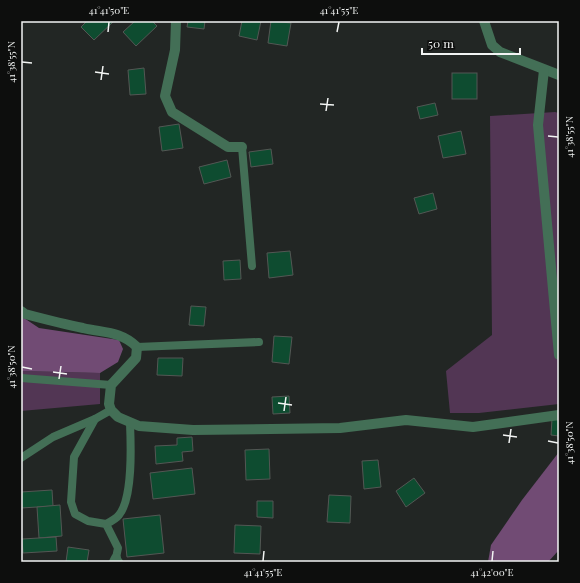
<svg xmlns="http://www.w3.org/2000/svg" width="580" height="583" viewBox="0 0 580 583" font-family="'Playfair Display',serif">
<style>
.green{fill:#523654}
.forest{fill:#714b74}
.building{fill:#0e4c30;stroke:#535754}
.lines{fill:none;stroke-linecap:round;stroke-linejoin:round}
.lane{stroke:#436f56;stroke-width:8}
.street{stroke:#436f56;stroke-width:10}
.ticks{fill:none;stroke:#f2f4f3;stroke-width:1.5}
.neatline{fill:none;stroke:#f2f4f3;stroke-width:1.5}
.ticks-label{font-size:10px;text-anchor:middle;fill:#f2f4f3}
</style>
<rect width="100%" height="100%" fill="#222624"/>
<!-- green -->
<g class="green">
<path d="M 555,112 L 559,113 L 559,404 L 479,413 L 450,413 L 446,371 L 492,335 L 490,116 Z"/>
<path d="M 21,371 L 100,373 L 100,404 L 21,411 Z"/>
</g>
<!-- forest -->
<g class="forest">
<path d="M 21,316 L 39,328 L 119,340 L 123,349 L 118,362 L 100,373 L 21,371 Z"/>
<path d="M 559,452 L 559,550 L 548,562 L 488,562 L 491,545 L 522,500 Z"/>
</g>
<!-- building -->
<g class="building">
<path d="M 87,21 L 114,21 L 94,40 L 81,27 Z"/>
<path d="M 135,21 L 152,21 L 157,26 L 136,46 L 123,32 Z"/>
<path d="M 188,21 L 205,21 L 204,29 L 187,27 Z"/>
<path d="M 242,21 L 261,21 L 257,40 L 239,36 Z"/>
<path d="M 271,21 L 291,23 L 287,46 L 268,43 Z"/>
<path d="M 144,68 L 146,94 L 130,95 L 128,70 Z"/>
<rect x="452" y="73" width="25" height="26"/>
<path d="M 435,103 L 438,115 L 420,119 L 417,107 Z"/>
<path d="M 179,124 L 183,148 L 162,151 L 159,127 Z"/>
<path d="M 461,131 L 466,154 L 443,158 L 438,136 Z"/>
<path d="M 271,149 L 273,164 L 251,167 L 249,152 Z"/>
<path d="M 227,160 L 231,177 L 204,184 L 199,167 Z"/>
<path d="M 433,193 L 437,209 L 419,214 L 414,198 Z"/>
<path d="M 290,251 L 293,275 L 269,278 L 267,253 Z"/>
<path d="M 240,260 L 241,279 L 224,280 L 223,261 Z"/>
<path d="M 191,306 L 206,307 L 204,326 L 189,325 Z"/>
<path d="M 274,336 L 292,337 L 289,364 L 272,362 Z"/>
<path d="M 158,358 L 183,358 L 182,376 L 157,375 Z"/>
<path d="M 289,396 L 290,413 L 273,414 L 272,397 Z"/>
<path d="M 552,419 L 559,420 L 559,436 L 551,435 Z"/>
<path d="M 192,437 L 193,451 L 182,452 L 183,461 L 156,464 L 155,446 L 177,445 L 177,438 Z"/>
<path d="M 269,449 L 270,479 L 246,480 L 245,450 Z"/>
<path d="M 378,460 L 381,487 L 364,489 L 362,461 Z"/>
<path d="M 192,468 L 195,494 L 153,499 L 150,473 Z"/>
<path d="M 414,478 L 425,493 L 406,507 L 396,491 Z"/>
<path d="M 52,490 L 53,506 L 21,508 L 21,492 Z"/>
<path d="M 329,495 L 351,496 L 350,523 L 327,522 Z"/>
<path d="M 257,501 L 273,501 L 273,518 L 257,517 Z"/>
<path d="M 60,505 L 62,536 L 39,538 L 37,507 Z"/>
<path d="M 160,515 L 164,553 L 127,557 L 123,519 Z"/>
<path d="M 235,525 L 261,526 L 260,554 L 234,553 Z"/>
<path d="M 56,537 L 57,551 L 23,553 L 22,539 Z"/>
<path d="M 68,547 L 89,550 L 87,562 L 66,562 Z"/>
</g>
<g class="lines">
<!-- lane -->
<g class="lane">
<path d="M 242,147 L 252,266"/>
<path d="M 137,347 L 259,342"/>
<path d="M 21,378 L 111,385"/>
<path d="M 111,410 L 95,419 L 74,457 L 71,502 L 75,514 L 88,521 L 106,524 L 118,548 L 116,558 L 119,562"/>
<path d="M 21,458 L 53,437 L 95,419"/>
<path d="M 106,524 C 110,522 116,519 119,515 C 133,498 131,446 130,423"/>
</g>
<!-- street -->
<g class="street">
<path d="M 176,21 L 175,50 L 165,96 L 172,112 L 228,147 L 242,147"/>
<path d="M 484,21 L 492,45 L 500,52 L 559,75"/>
<path d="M 544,70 L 538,125 L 559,355"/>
<path d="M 21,311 L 25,314 C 44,319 63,324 83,328 C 104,333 121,331 137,347 L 136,358 L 111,385 L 109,404 L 111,410 L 118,417 L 139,426 L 193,430 L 340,428 L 406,420 L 473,427 L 559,415"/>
<path d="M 114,562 L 116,558"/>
</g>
</g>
<!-- ticks -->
<path class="ticks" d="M 108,32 L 109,22M 337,32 L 339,22M 22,62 L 32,63M 95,72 L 109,74M 101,80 L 103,66M 320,104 L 334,105M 326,111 L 328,98M 548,136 L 558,137M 22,367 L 32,369M 53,372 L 67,374M 59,379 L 61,366M 278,403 L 292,405M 284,411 L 286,397M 503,435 L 517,437M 548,441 L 558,443M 509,443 L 511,429M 263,561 L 264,551M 492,561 L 493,551"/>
<!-- border -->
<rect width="580" height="583" fill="none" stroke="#0d0e0d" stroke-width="44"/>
<!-- scale -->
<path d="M422 48v6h98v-6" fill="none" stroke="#f2f4f3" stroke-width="2"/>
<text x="428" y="48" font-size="12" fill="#f2f4f3" stroke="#0d0e0d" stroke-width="3" paint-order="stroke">50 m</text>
<rect x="22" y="22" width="536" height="539" class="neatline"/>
<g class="ticks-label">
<text x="109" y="14">41°41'50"E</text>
<text x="339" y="14">41°41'55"E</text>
<text transform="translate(11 62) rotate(-90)" y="4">41°38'55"N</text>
<text transform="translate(569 137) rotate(-90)" y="4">41°38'55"N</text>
<text transform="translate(11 367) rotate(-90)" y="4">41°38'50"N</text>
<text transform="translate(569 443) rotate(-90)" y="4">41°38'50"N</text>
<text x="263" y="576">41°41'55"E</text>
<text x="492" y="576">41°42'00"E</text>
</g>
</svg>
